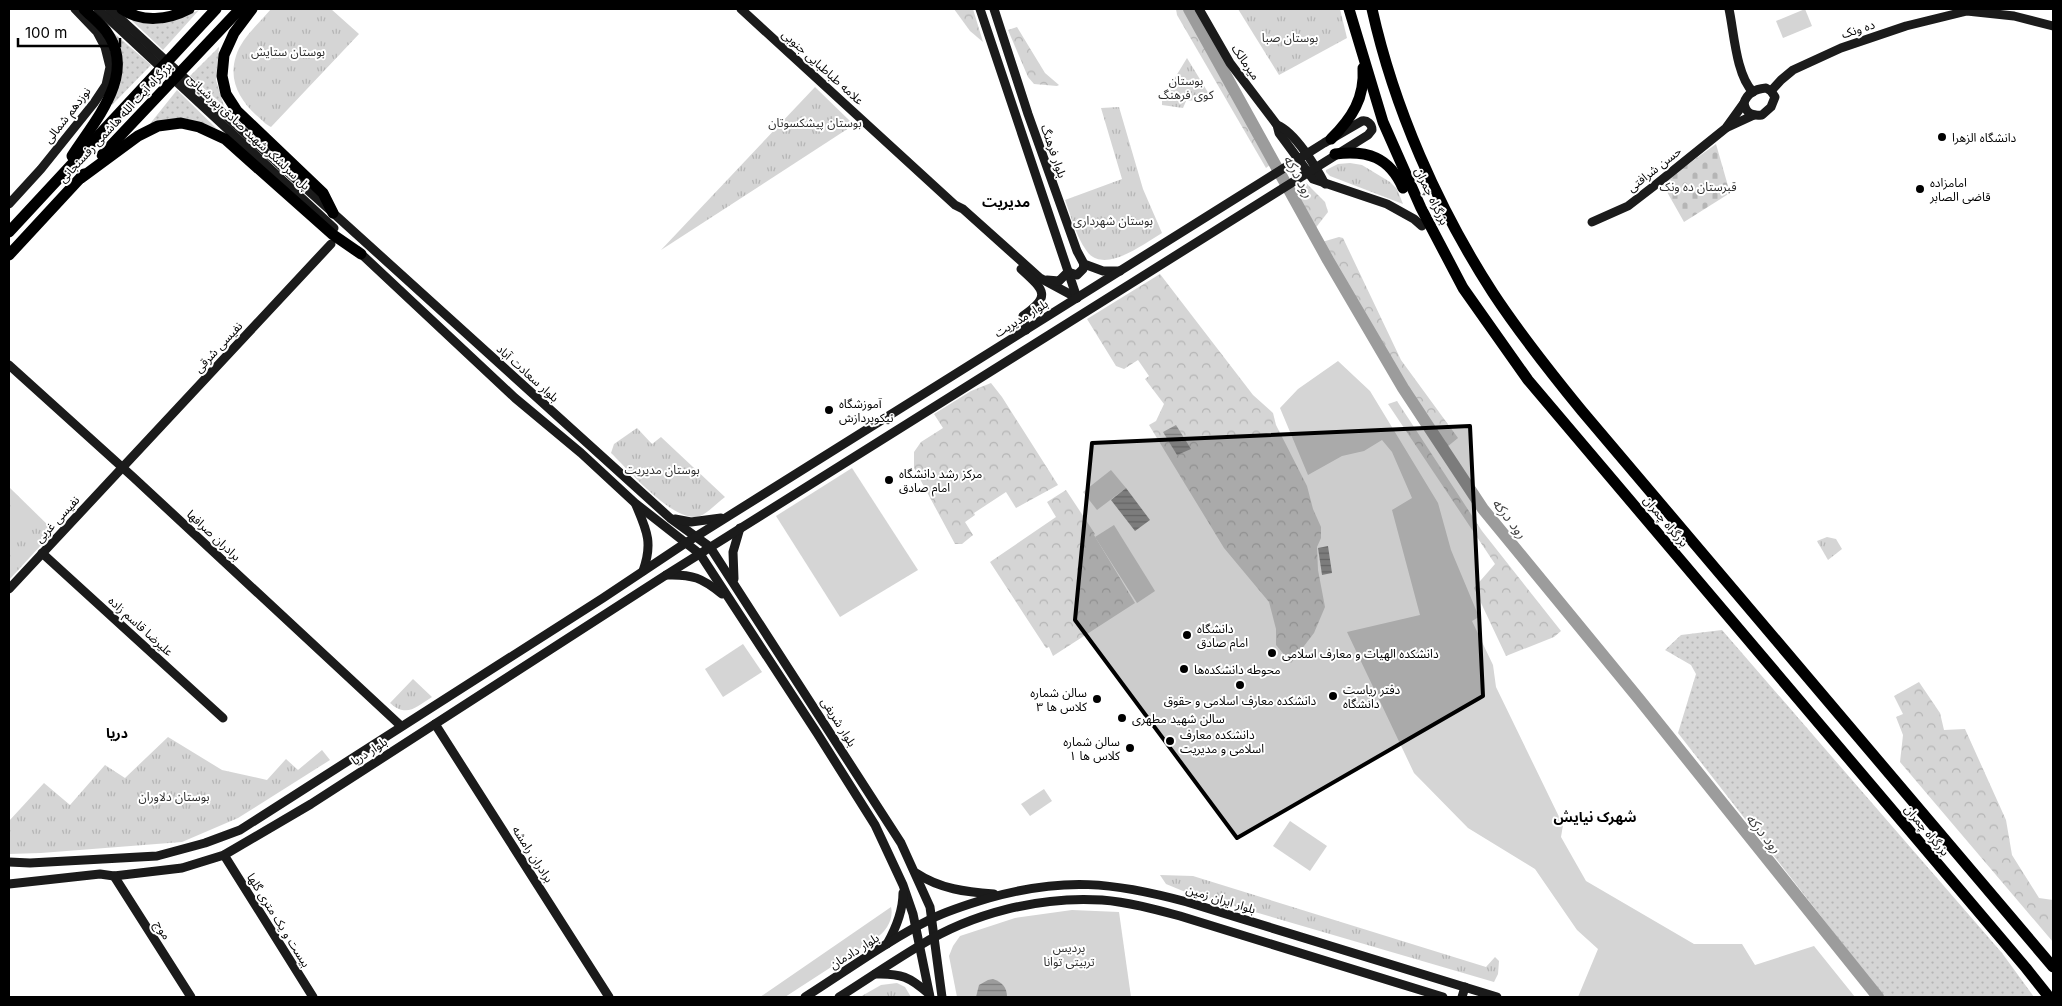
<svg xmlns="http://www.w3.org/2000/svg" width="2062" height="1006" viewBox="0 0 2062 1006" font-family="Inter,'Noto Sans Arabic',sans-serif">
<style>
.grass{fill:url(#grass-dots)}
.forest{fill:url(#forest-crowns)}
.cemetery{fill:url(#cemetery-stones)}
.park{fill:url(#park-tufts)}
.garden{fill:#d5d5d5}
.water{fill:url(#water-rules)}
.lines{fill:none;stroke-linecap:round;stroke-linejoin:round}
.river{stroke:#9c9c9c;stroke-width:12}
.secondary{stroke:#1b1b1b;stroke-width:9}
.highway{stroke:#000;stroke-width:11}
.marked{fill:#000;fill-opacity:0.2;stroke:#000;stroke-width:4;stroke-linejoin:round}
.poi-dot{fill:#000;stroke:#fff;stroke-width:2}
.labels{text-anchor:middle;dominant-baseline:central;stroke-width:4;stroke-linejoin:round;paint-order:stroke}
.street-label{font-size:12px;fill:#000;stroke:#fff}
.park-label{font-size:12px;fill:#2c2c2c;stroke:#fff}
.poi-label{font-size:12px;fill:#000;stroke:#fff;text-anchor:start}
.water-label{font-size:14px;font-style:italic;fill:#3d3d3d;stroke:#fff}
.neighbourhood-label{font-size:14px;font-weight:bold;fill:#000;stroke:#fff}
</style>
<defs>
<pattern id="grass-dots" width="8" height="8" patternUnits="userSpaceOnUse" patternTransform="scale(1.25)"><rect width="8" height="8" fill="#d5d5d5"/><path d="M2 2h.1M6 6h.1" fill="none" stroke="#b5b5b5" stroke-width="1.8" stroke-linecap="round"/></pattern>
<pattern id="forest-crowns" width="20" height="18" patternUnits="userSpaceOnUse" patternTransform="scale(1.25)"><rect width="20" height="18" fill="#d5d5d5"/><path d="M2 6a3 3 0 1 1 6 0M12 15a3 3 0 1 1 6 0" fill="none" stroke="#b5b5b5"/></pattern>
<pattern id="cemetery-stones" width="16" height="16" patternUnits="userSpaceOnUse" patternTransform="scale(1.25)"><rect width="16" height="16" fill="#d5d5d5"/><path d="M2 7V4a2 2 0 0 1 4 0v3zM10 15v-3a2 2 0 0 1 4 0v3z" fill="#b5b5b5"/></pattern>
<pattern id="park-tufts" width="24" height="20" patternUnits="userSpaceOnUse" patternTransform="scale(1.25)"><rect width="24" height="20" fill="#d5d5d5"/><path d="M3 7l-1-3M5 7V3M7 7l1-3M15 17l-1-3M17 17v-4M19 17l1-3" fill="none" stroke="#b5b5b5"/></pattern>
<pattern id="water-rules" width="6" height="5" patternUnits="userSpaceOnUse" patternTransform="scale(1.25)"><rect width="6" height="5" fill="#9c9c9c"/><path d="M0 2.5h6" fill="none" stroke="#7d7d7d"/></pattern>
</defs>
<rect width="100%" height="100%" fill="#fff"/>
<!-- grass -->
<g class="grass">
<path d="M 199,10 L 163,50 L 127,16 L 181,18 Z"/>
<path d="M 115,34 L 151,65 L 112,105 L 113,36 Z"/>
<path d="M 219,47 L 216,80 L 224,106 L 190,76 Z"/>
<path d="M 177,90 L 217,129 L 207,125 L 149,125 Z"/>
<path d="M 1722,630 L 2002,953 L 2034,997 L 1884,997 L 1678,733 L 1696,674 L 1691,665 L 1665,650 L 1681,635 Z"/>
</g>
<!-- forest -->
<g class="forest">
<path d="M 954,9 L 973,9 L 983,42 L 970,31 Z"/>
<path d="M 1176,9 L 1183,9 L 1271,164 L 1266,168 L 1177,15 Z"/>
<path d="M 1017,27 L 1045,73 L 1059,85 L 1057,86 L 1034,84 L 1028,77 L 1008,30 Z"/>
<path d="M 1306,183 L 1325,202 L 1328,212 L 1314,230 L 1293,192 Z"/>
<path d="M 1339,237 L 1343,238 L 1401,360 L 1458,438 L 1447,447 L 1384,349 L 1322,242 Z"/>
<path d="M 1160,274 L 1253,395 L 1273,413 L 1276,425 L 1307,486 L 1313,509 L 1321,527 L 1321,538 L 1317,547 L 1318,570 L 1325,607 L 1314,633 L 1291,663 L 1276,645 L 1276,629 L 1269,602 L 1224,548 L 1149,425 L 1156,421 L 1164,404 L 1145,379 L 1149,376 L 1138,360 L 1124,369 L 1116,366 L 1087,319 Z"/>
<path d="M 991,383 L 1002,397 L 1058,485 L 1016,508 L 1006,492 L 974,513 L 975,515 L 965,522 L 973,535 L 962,544 L 955,544 L 914,468 L 914,452 L 921,442 L 943,428 L 934,414 L 971,391 Z"/>
<path d="M 1397,401 L 1482,531 L 1561,631 L 1554,637 L 1506,656 L 1474,588 L 1495,564 L 1388,404 Z"/>
<path d="M 1066,490 L 1095,534 L 1094,535 L 1135,603 L 1053,656 L 1049,647 L 1046,648 L 990,562 L 1056,517 L 1047,502 Z"/>
<path d="M 1919,682 L 1940,713 L 1944,730 L 1965,729 L 2006,820 L 2012,855 L 2039,898 L 2053,900 L 2053,942 L 1900,762 L 1903,735 L 1896,717 L 1903,714 L 1894,696 Z"/>
</g>
<!-- cemetery -->
<path class="cemetery" d="M 1716,144 L 1730,193 L 1684,222 L 1662,183 Z"/>
<!-- park -->
<g class="park">
<path d="M 271,9 L 331,9 L 359,34 L 271,127 C 266,125 261,119 256,115 C 240,100 228,80 236,56 C 241,39 259,23 271,9 Z"/>
<path d="M 1238,9 L 1340,9 L 1347,38 L 1279,75 Z"/>
<path d="M 1187,58 L 1212,99 L 1186,101 L 1183,108 L 1162,105 L 1162,99 Z"/>
<path d="M 815,87 L 851,122 L 852,126 L 661,250 Z"/>
<path d="M 1119,107 L 1143,189 L 1162,233 C 1143,244 1103,276 1086,250 C 1076,236 1071,216 1065,200 L 1122,179 L 1101,108 Z"/>
<path d="M 1350,163 L 1362,165 L 1390,182 L 1397,189 L 1403,204 L 1330,176 L 1326,172 L 1326,170 L 1338,164 Z"/>
<path d="M 637,428 L 652,444 L 661,437 L 725,497 C 718,502 708,513 700,516 C 675,525 628,469 611,453 L 614,444 Z"/>
<path d="M 9,487 L 54,531 L 9,580 Z"/>
<path d="M 1827,537 L 1836,539 L 1842,549 L 1828,560 L 1817,541 Z"/>
<path d="M 413,679 L 432,697 C 416,707 407,718 390,703 Z"/>
<path d="M 168,737 L 222,770 L 267,780 L 286,759 L 298,770 L 322,750 L 330,760 L 238,818 L 182,842 L 41,853 L 9,854 L 9,821 L 44,783 L 70,805 L 105,765 L 125,778 Z"/>
<path d="M 1160,875 L 1193,876 L 1486,967 L 1495,957 L 1499,961 L 1498,974 L 1494,982 L 1183,891 L 1166,884 Z"/>
<path d="M 897,983 L 905,987 L 911,997 L 860,997 L 881,985 Z"/>
</g>
<!-- garden -->
<g class="garden">
<path d="M 1805,9 L 1812,26 L 1783,38 L 1776,21 Z"/>
<path d="M 1338,361 L 1370,391 L 1438,503 L 1451,550 L 1479,617 L 1472,621 L 1493,665 L 1496,687 L 1563,825 L 1561,837 L 1586,881 L 1694,944 L 1742,944 L 1755,965 L 1814,946 L 1855,997 L 1578,997 L 1598,949 L 1577,930 L 1535,869 L 1468,828 L 1414,773 L 1347,632 L 1420,615 L 1392,510 L 1412,498 L 1392,452 L 1382,440 L 1364,451 L 1342,456 L 1308,475 L 1280,408 L 1298,389 Z"/>
<path d="M 852,468 L 918,570 L 840,617 L 776,516 Z"/>
<path d="M 1111,470 L 1126,488 L 1097,510 L 1083,492 Z"/>
<path d="M 18,500 L 38,518 L 13,545 L 9,541 L 9,509 Z"/>
<path d="M 1114,525 L 1155,591 L 1137,603 L 1095,537 Z"/>
<path d="M 743,644 L 762,672 L 723,697 L 705,669 Z"/>
<path d="M 1044,789 L 1052,801 L 1030,816 L 1021,804 Z"/>
<path d="M 1290,821 L 1327,846 L 1310,871 L 1273,846 Z"/>
<path d="M 891,907 C 894,919 886,932 876,938 L 785,997 L 760,997 Z"/>
<path d="M 1072,910 L 1119,912 L 1131,997 L 957,997 L 949,956 L 953,946 L 960,936 L 1015,918 Z"/>
</g>
<!-- water -->
<g class="water">
<path d="M 1176,425 L 1191,449 L 1177,455 L 1163,432 Z"/>
<path d="M 1126,488 L 1150,520 L 1135,531 L 1111,500 Z"/>
<path d="M 1328,546 L 1332,573 L 1322,575 L 1318,548 Z"/>
<path d="M 993,979 C 1002,982 1007,987 1007,997 L 976,997 L 979,985 L 988,980 Z"/>
</g>
<g class="lines">
<!-- river -->
<path class="river" d="M 1189,9 L 1328,260 L 1403,388 L 1483,509 L 1639,699 L 1878,997"/>
<!-- secondary -->
<g class="secondary">
<path d="M 98,9 L 334,228"/>
<path d="M 110,9 L 215,106 L 670,518 L 710,547 L 901,843 L 930,907 L 942,997"/>
<path d="M 741,9 L 955,205 L 963,209 L 1040,278 L 1077,298"/>
<path d="M 980,9 L 1077,298"/>
<path d="M 994,9 L 1028,114 L 1077,251 L 1084,264 L 1103,271 L 1120,271"/>
<path d="M 1199,9 L 1230,63 L 1277,125 L 1279,133 L 1313,179 L 1387,204 L 1414,219 L 1422,226"/>
<path d="M 1729,9 C 1734,32 1736,75 1753,92"/>
<path d="M 1766,88 L 1771,91 L 1775,97 L 1771,107 L 1762,115 C 1752,116 1746,114 1744,103 C 1747,93 1755,89 1766,88 Z"/>
<path d="M 1771,91 L 1781,80 L 1793,70 L 1841,48 L 1906,26 L 1967,11 L 2014,16 L 2053,26"/>
<path d="M 1277,125 C 1295,132 1316,167 1325,184"/>
<path d="M 1728,127 L 1754,115"/>
<path d="M 9,204 L 41,169 L 94,103 L 106,85 L 110,67 L 105,47 L 97,32 L 75,9"/>
<path d="M 1592,222 L 1628,206 L 1654,186 L 1726,128 L 1744,103"/>
<path d="M 358,251 L 515,398 L 581,453 L 635,503 L 700,554 L 817,733 L 875,825 L 903,885 L 913,914 L 930,997"/>
<path d="M 1021,269 C 1044,290 1052,296 1023,316 L 1026,330"/>
<path d="M 1068,272 L 1077,275 L 1083,269 L 1084,264"/>
<path d="M 1047,280 L 1059,281 L 1068,272"/>
<path d="M 9,365 L 133,477 L 401,726"/>
<path d="M 636,505 C 647,531 653,543 643,571"/>
<path d="M 675,519 L 691,522 L 721,518"/>
<path d="M 42,553 L 223,718"/>
<path d="M 666,575 C 693,574 702,578 722,594"/>
<path d="M 734,579 L 733,552 L 740,528"/>
<path d="M 9,589 L 331,244"/>
<path d="M 435,724 L 609,997"/>
<path d="M 224,855 L 313,997"/>
<path d="M 9,862 L 30,863 L 157,856 L 205,843 L 240,830 L 603,598 L 684,544 L 1324,143 L 1362,121 C 1367,120 1372,124 1372,130 L 1368,135 L 666,575 L 311,804 L 224,855 L 182,868 L 114,876 L 100,874 L 9,884"/>
<path d="M 916,873 C 940,889 966,892 994,894"/>
<path d="M 114,876 L 191,997"/>
<path d="M 887,944 C 896,928 903,911 903,893"/>
<path d="M 875,974 C 901,973 910,977 929,994"/>
<path d="M 805,997 C 846,971 887,941 931,919 C 949,910 969,904 989,898 C 1064,877 1113,882 1187,902 L 1497,997"/>
<path d="M 839,997 C 866,980 892,962 919,946 C 972,913 1040,896 1102,900 C 1128,902 1154,909 1180,916 L 1443,997"/>
<path d="M 1462,997 L 1465,987"/>
</g>
<!-- highway -->
<g class="highway">
<path d="M 122,9 C 142,23 168,20 189,9"/>
<path d="M 252,9 L 234,33 L 224,55 L 222,76 L 226,94 L 237,111 L 323,193 L 333,213"/>
<path d="M 1349,9 L 1383,122 L 1421,208 L 1463,288 L 1528,380 L 2026,968 L 2049,997"/>
<path d="M 1372,9 C 1394,108 1438,208 1493,293 C 1520,334 1551,373 1582,411 L 2053,967"/>
<path d="M 1331,139 C 1352,118 1365,98 1363,68"/>
<path d="M 1335,154 C 1368,150 1389,157 1403,188"/>
<path d="M 102,155 L 240,9"/>
<path d="M 72,156 C 95,120 138,74 106,31 C 100,23 91,16 84,9"/>
<path d="M 81,178 L 138,136 L 158,126 L 181,123 L 199,127 L 225,139 L 332,234 L 361,254"/>
<path d="M 9,232 L 216,9"/>
<path d="M 9,255 L 84,174"/>
</g>
</g>
<!-- marked area -->
<path class="marked" d="M 1470,426 L 1483,696 L 1237,838 L 1075,620 L 1092,443 Z"/>
<!-- markers -->
<g class="poi-dot">
<circle cx="1942" cy="137" r="5"/>
<circle cx="1920" cy="189" r="5"/>
<circle cx="829" cy="410" r="5"/>
<circle cx="889" cy="480" r="5"/>
<circle cx="1187" cy="635" r="5"/>
<circle cx="1272" cy="653" r="5"/>
<circle cx="1184" cy="669" r="5"/>
<circle cx="1240" cy="685" r="5"/>
<circle cx="1333" cy="696" r="5"/>
<circle cx="1097" cy="699" r="5"/>
<circle cx="1122" cy="718" r="5"/>
<circle cx="1170" cy="741" r="5"/>
<circle cx="1130" cy="748" r="5"/>
</g>
<g class="labels">
<!-- street labels -->
<g class="street-label">
<text transform="translate(1858 29) rotate(-18)">ده ونک</text>
<text transform="translate(1246 62) rotate(55)">میرمالک</text>
<text transform="translate(823 67) rotate(42)">علامه طباطبایی جنوبی</text>
<text transform="translate(67 115) rotate(-52)">نوزدهم شمالی</text>
<text transform="translate(115 122) rotate(-47)">بزرگراه آیت الله هاشمی رفسنجانی</text>
<text transform="translate(249 132) rotate(43)">پل سرلشکر شهید صادق پورشیانی</text>
<text transform="translate(1054 151) rotate(71)">بلوار فرهنگ</text>
<text transform="translate(1654 169) rotate(-38)">حسن شرافتی</text>
<text transform="translate(1432 196) rotate(64)">بزرگراه چمران</text>
<text transform="translate(1021 318) rotate(-32)">بلوار مدیریت</text>
<text transform="translate(218 347) rotate(-47)">نفیسی شرقی</text>
<text transform="translate(528 373) rotate(42)">بلوار سعادت آباد</text>
<text transform="translate(57 519) rotate(-47)">نفیسی غربی</text>
<text transform="translate(1666 521) rotate(50)">بزرگراه چمران</text>
<text transform="translate(214 535) rotate(43)">برادران صرافها</text>
<text transform="translate(141 626) rotate(42)">علیرضا قاسم زاده</text>
<text transform="translate(839 722) rotate(58)">بلوار شریفی</text>
<text transform="translate(369 751) rotate(-33)">بلوار دریا</text>
<text transform="translate(1927 830) rotate(50)">بزرگراه چمران</text>
<text transform="translate(533 854) rotate(57)">برادران رامشه</text>
<text transform="translate(1221 899) rotate(17)">بلوار ایران زمین</text>
<text transform="translate(279 920) rotate(58)">بیست و یک متری گلها</text>
<text transform="translate(163 930) rotate(58)">موج</text>
<text transform="translate(854 951) rotate(-32)">بلوار دادمان</text>
</g>
<!-- park labels -->
<g class="park-label">
<text x="1290" y="37">بوستان صبا</text>
<text x="288" y="51">بوستان ستایش</text>
<text x="1186" y="80">بوستان<tspan x="1186" dy="14">کوی فرهنگ</tspan></text>
<text x="815" y="122">بوستان پیشکسوتان</text>
<text x="1698" y="186">قبرستان ده ونک</text>
<text x="1113" y="220">بوستان شهرداری</text>
<text x="662" y="469">بوستان مدیریت</text>
<text x="174" y="796">بوستان دلاوران</text>
<text x="1069" y="947">پردیس<tspan x="1069" dy="14">تربیتی توانا</tspan></text>
</g>
<!-- poi labels -->
<g class="poi-label">
<text x="1952" y="137">دانشگاه الزهرا</text>
<text x="1930" y="182">امامزاده<tspan x="1930" dy="14">قاضی الصابر</tspan></text>
<text x="839" y="403">آموزشگاه<tspan x="839" dy="14">نیکوپردازش</tspan></text>
<text x="899" y="473">مرکز رشد دانشگاه<tspan x="899" dy="14">امام صادق</tspan></text>
<text x="1197" y="628">دانشگاه<tspan x="1197" dy="14">امام صادق</tspan></text>
<text x="1282" y="653">دانشکده الهیات و معارف اسلامی</text>
<text x="1194" y="669">محوطه دانشکده‌ها</text>
<text x="1343" y="689">دفتر ریاست<tspan x="1343" dy="14">دانشگاه</tspan></text>
<text x="1087" y="692" text-anchor="end">سالن شماره<tspan x="1087" dy="14">۳ کلاس ها</tspan></text>
<text x="1240" y="700" text-anchor="middle">دانشکده معارف اسلامی و حقوق</text>
<text x="1132" y="718">سالن شهید مطهری</text>
<text x="1180" y="734">دانشکده معارف<tspan x="1180" dy="14">اسلامی و مدیریت</tspan></text>
<text x="1120" y="741" text-anchor="end">سالن شماره<tspan x="1120" dy="14">۱ کلاس ها</tspan></text>
</g>
<!-- water labels -->
<g class="water-label">
<text transform="translate(1299 176) rotate(61)">رود درکه</text>
<text transform="translate(1510 518) rotate(52)">رود درکه</text>
<text transform="translate(1764 833) rotate(51)">رود درکه</text>
</g>
<!-- neighbourhood labels -->
<g class="neighbourhood-label">
<text x="1006" y="201">مدیریت</text>
<text x="117" y="732">دریا</text>
<text x="1595" y="816">شهرک نیایش</text>
</g>
</g>
<!-- border -->
<rect width="2062" height="1006" fill="none" stroke="#000000" stroke-width="20"/>
<!-- scale -->
<path d="M18 38v8h102v-8" fill="none" stroke="#000000" stroke-width="2.5"/>
<text x="25" y="38" font-size="15" fill="#000000" stroke="#ffffff" stroke-width="4" paint-order="stroke">100 m</text>
</svg>
